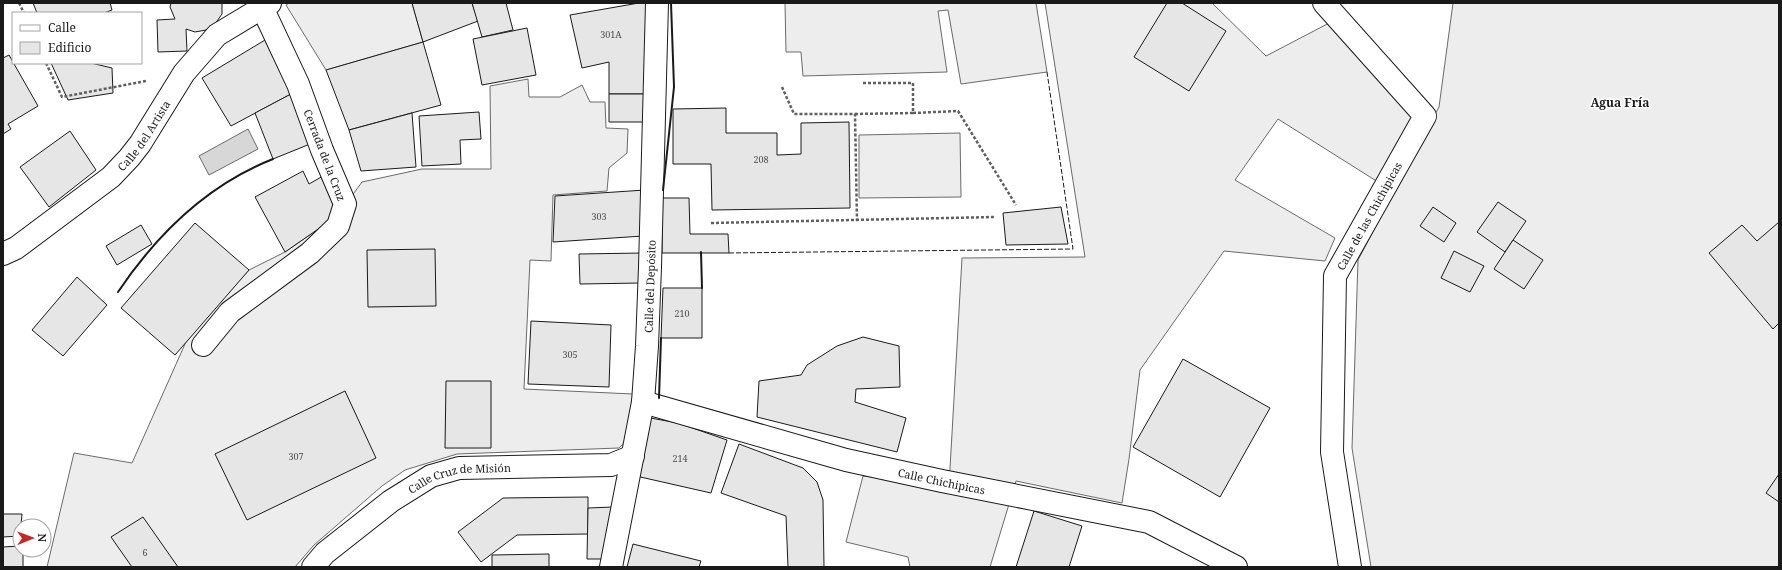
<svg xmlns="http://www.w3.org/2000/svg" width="1782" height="570" viewBox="0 0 1782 570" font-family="'Noto Serif',serif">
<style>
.built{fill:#ededed;stroke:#6a6a6a}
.water{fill:#d7d7d7;stroke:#6a6a6a}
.building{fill:#e6e6e6;stroke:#1a1a1a}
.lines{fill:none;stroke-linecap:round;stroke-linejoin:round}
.minor-casing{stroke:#1a1a1a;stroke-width:24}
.path{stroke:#5f5f5f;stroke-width:2.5;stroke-dasharray:3 2;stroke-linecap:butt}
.minor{stroke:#fff;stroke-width:22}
.fence{stroke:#1a1a1a;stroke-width:1;stroke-dasharray:5 2;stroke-linecap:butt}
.wall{stroke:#1a1a1a;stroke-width:2}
.labels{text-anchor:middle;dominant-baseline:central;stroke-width:3;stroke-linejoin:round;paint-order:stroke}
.number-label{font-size:9px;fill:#4d4d4d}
.street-label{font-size:11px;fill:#1a1a1a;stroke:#fff}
.neighbourhood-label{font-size:12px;font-weight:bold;fill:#1a1a1a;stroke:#fff}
</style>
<rect width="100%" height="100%" fill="#fff"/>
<!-- built -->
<g class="built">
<path d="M 289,3 L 412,3 L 423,42 L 326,70 L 286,5 Z"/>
<path d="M 785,3 L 1036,3 L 1047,72 L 961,84 L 948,10 L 938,11 L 947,72 L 803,76 L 801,52 L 786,52 Z"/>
<path d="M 1045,3 L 1212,3 L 1266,56 L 1333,21 L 1416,113 L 1378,182 L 1278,119 L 1235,180 L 1335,238 L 1325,261 L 1224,251 L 1140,370 L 1129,459 L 1122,503 L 1016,481 L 990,567 L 910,567 L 908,557 L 846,542 L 863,476 L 949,486 L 962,258 L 1085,257 Z"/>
<path d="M 1453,3 L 1779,3 L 1779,567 L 1371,567 L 1352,448 L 1358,260 L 1439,107 Z"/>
<path d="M 528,79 L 529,97 L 560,97 L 582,85 L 590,102 L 605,102 L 606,128 L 628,129 L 627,153 L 609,168 L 607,191 L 553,195 L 551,261 L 530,260 L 524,389 L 633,394 L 630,437 L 619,448 L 457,454 L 405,470 L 382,486 L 314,545 L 295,567 L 47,567 L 74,453 L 132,463 L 189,335 L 249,270 L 285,252 L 337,216 L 362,182 L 422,169 L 491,169 L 490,86 Z"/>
<path d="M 960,133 L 961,197 L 859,198 L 859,135 Z"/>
</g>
<!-- water -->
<path class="water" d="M 248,129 L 258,149 L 209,175 L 199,156 Z"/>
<!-- building -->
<g class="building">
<path d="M 33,3 L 110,3 L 112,10 L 104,13 L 37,13 Z"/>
<path d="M 171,3 L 222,3 L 222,14 L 215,24 L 206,30 L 195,32 L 186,29 L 187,51 L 158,52 L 157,20 L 175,19 L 170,7 Z"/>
<path d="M 412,3 L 472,3 L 478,21 L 423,42 Z"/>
<path d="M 472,3 L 506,3 L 513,30 L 482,37 Z"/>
<path d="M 639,3 L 649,3 L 647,94 L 609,94 L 609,62 L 582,68 L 570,15 Z"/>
<path d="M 1167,3 L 1182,3 L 1226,31 L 1189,91 L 1134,57 Z"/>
<path d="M 527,28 L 536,75 L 482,85 L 473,39 Z"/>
<path d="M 265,40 L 291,94 L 231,126 L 202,78 Z"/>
<path d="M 423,42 L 441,105 L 349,130 L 326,70 Z"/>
<path d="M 9,55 L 38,106 L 8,124 L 11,129 L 3,134 L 3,58 Z"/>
<path d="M 51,63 L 91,63 L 112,68 L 113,93 L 68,100 Z"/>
<path d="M 291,94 L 310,144 L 273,159 L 255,113 Z"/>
<path d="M 609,94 L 647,94 L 646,122 L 609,122 Z"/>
<path d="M 726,108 L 726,133 L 777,133 L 777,155 L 801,154 L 801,123 L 849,122 L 850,208 L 712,210 L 711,164 L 673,164 L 673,109 Z"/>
<path d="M 479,112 L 481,139 L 460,140 L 461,164 L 422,166 L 419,116 Z"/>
<path d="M 412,113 L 416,167 L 361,171 L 349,130 Z"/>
<path d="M 70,131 L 96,170 L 49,207 L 20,167 Z"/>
<path d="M 303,171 L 309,184 L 323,176 L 337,216 L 285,252 L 255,197 Z"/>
<path d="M 645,190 L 643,236 L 553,242 L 555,196 Z"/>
<path d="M 662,198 L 689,198 L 690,234 L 728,234 L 729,253 L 662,253 Z"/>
<path d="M 1498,202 L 1526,221 L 1505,252 L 1477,232 Z"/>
<path d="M 1061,207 L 1068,244 L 1006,245 L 1003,213 Z"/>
<path d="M 1433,207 L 1456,223 L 1444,242 L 1420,226 Z"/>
<path d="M 1779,222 L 1779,323 L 1773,329 L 1709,253 L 1742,225 L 1757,241 Z"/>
<path d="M 195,223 L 249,270 L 175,355 L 121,308 Z"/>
<path d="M 141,225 L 152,244 L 117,265 L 106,246 Z"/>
<path d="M 1513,240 L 1543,260 L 1524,289 L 1494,269 Z"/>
<path d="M 435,249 L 436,306 L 368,307 L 367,250 Z"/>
<path d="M 1454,251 L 1484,266 L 1470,292 L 1441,278 Z"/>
<path d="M 642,253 L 641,283 L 580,284 L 579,254 Z"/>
<path d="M 77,277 L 107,305 L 63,356 L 32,330 Z"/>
<path d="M 663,288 L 702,288 L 702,338 L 661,338 Z"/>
<path d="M 531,321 L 611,325 L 609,387 L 528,384 Z"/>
<path d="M 863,337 L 899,346 L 900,387 L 856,389 L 855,402 L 906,418 L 897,452 L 757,417 L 759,381 L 801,375 L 807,365 L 837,346 Z"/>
<path d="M 1183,359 L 1270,408 L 1220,497 L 1133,447 Z"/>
<path d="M 446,381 L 491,381 L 491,448 L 445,448 Z"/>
<path d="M 345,391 L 376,458 L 247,520 L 215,454 Z"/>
<path d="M 645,417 L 678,423 L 727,440 L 711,493 L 636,476 Z"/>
<path d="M 739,444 L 803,468 L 817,482 L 823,500 L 824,567 L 788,567 L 786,516 L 721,493 Z"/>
<path d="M 1779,474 L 1779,502 L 1766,493 Z"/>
<path d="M 588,497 L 588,534 L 517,535 L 481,562 L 458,532 L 503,498 Z"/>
<path d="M 613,507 L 607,559 L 587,559 L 588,508 Z"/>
<path d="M 1034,511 L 1082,526 L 1069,567 L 1016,567 Z"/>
<path d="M 3,514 L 22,514 L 20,536 L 3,537 Z"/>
<path d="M 143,517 L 178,567 L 132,567 L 111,537 Z"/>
<path d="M 633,544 L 701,561 L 699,567 L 627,567 Z"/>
<path d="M 20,546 L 20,550 L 23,550 L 23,567 L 3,567 L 3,547 Z"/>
<path d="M 549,554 L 549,567 L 492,567 L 492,555 Z"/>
</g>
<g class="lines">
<defs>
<g id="minor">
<path d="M 1324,3 L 1425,116 L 1335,276 L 1332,452 L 1350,567"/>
<path id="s1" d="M 3,254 L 16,248 L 111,177 L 129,158 L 140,144 L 184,73 L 217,35 L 270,3"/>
<path d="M 203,345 L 230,312 L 310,253 L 338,226 L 345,204 L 322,150 L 298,84 L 260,3"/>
<path id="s2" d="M 643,402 L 846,460 L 942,481 L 1149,522 L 1236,567"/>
<path id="s3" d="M 313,567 L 325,553 L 391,501 L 431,476 L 459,468 L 611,465 L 633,456"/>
<path id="s4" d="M 611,567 L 643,402 L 647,346 L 650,267 L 657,3"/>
</g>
</defs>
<!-- minor casing -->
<use href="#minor" class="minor-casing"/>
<!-- path -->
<g class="path">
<path d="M 19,3 L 24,13"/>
<path d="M 46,63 L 62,97 L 146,81"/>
<path d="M 782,87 L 794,114 L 855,114 L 857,221"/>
<path d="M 913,113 L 958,111 L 1016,205"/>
<path d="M 855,114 L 913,113 L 913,83 L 861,83"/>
<path d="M 711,223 L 994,217"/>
</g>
<!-- minor -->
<use href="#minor" class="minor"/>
<!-- fence -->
<path class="fence" d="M 729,253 L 1073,249 L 1047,72"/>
<!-- wall -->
<g class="wall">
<path d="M 663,190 L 674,87 L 671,3"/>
<path d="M 701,252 L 702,288"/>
<path d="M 118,292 C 157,234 207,185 273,159"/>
<path d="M 659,398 L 661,338"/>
</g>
</g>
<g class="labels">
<!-- number labels -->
<g class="number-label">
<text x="611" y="34">301A</text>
<text x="761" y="159">208</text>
<text x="599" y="216">303</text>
<text x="682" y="313">210</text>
<text x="570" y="354">305</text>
<text x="296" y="456">307</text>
<text x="680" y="458">214</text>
<text x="145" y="552">6</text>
</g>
<!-- street labels -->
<g class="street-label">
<text stroke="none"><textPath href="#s1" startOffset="186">Calle del Artista</textPath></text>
<text transform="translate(325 155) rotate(69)">Cerrada de la Cruz</text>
<text transform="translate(1369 216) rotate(-61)">Calle de las Chichipicas</text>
<text stroke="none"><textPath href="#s4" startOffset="284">Calle del Depósito</textPath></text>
<text stroke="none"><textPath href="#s3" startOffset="177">Calle Cruz de Misión</textPath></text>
<text stroke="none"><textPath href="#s2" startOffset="309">Calle Chichipicas</textPath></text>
</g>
<!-- neighbourhood labels -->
<g class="neighbourhood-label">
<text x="1620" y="102">Agua Fría</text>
</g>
</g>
<!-- border -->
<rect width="1782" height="570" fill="none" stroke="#1a1a1a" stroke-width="8"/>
<!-- legend -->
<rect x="12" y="12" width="130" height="52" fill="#ffffff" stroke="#a3a3a3"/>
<rect x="20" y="25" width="20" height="6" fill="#ffffff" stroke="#a3a3a3"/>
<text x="48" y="32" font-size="12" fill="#1a1a1a">Calle</text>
<rect x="20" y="42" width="20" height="12" fill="#e6e6e6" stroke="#a3a3a3"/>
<text x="48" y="52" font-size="12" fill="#1a1a1a">Edificio</text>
<!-- north arrow -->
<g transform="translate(32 538) rotate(89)"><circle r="19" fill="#ffffff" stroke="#a3a3a3"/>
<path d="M0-3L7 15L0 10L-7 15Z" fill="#c62828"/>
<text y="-6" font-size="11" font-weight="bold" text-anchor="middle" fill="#1a1a1a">N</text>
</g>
</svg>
